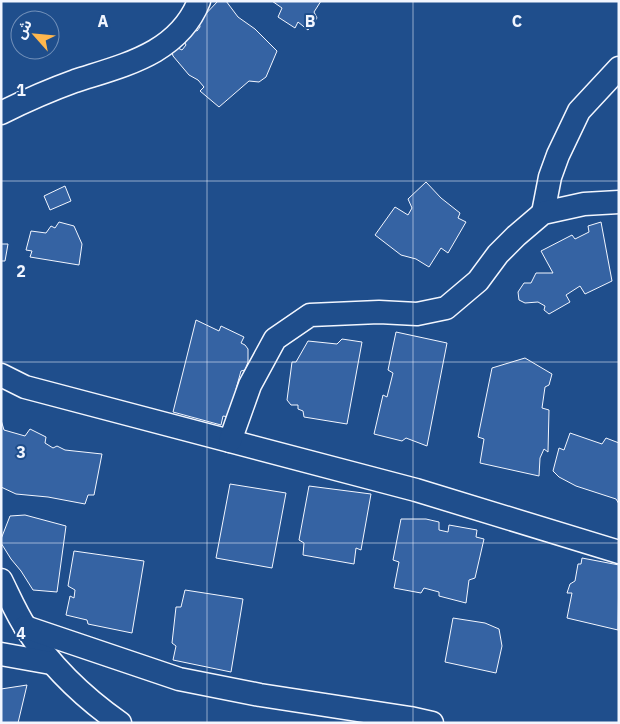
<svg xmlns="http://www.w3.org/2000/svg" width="620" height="724" viewBox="0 0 620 724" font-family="'IBM Plex Sans','Noto Sans Arabic',sans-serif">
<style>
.building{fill:#3563a3;stroke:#f2f6ff}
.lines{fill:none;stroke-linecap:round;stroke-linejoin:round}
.minor-casing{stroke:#f2f6ff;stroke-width:25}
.minor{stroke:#1f4e8c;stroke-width:22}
.grid{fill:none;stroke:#f2f6ff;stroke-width:1;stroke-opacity:0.55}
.grid-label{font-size:16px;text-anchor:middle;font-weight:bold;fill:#f2f6ff;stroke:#1f4e8c;stroke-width:4;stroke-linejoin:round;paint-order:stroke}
</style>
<rect width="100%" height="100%" fill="#1f4e8c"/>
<!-- building -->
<g class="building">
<path d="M 218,1 L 226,1 L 238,17 L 255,29 L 277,51 L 266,77 L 259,82 L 249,81 L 219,107 L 200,91 L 204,87 L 198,80 L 189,75 L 173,56 L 172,52 L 176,47 L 182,50 L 186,45 L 183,39 L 192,29 L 197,31 L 200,27 L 199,21 Z"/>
<path d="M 272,1 L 321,1 L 314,12 L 317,18 L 308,30 L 298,22 L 295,28 L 278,17 L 282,8 Z"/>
<path d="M 426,182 L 441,198 L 460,213 L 458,218 L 466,222 L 448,253 L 441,248 L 429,267 L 416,259 L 401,255 L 375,235 L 395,207 L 408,215 L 412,208 L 408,199 Z"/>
<path d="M 65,186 L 71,201 L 50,210 L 44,196 Z"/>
<path d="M 59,222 L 74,226 L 82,244 L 79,265 L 30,257 L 32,251 L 26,250 L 31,231 L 46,233 L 51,226 L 55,228 Z"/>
<path d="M 601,222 L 612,281 L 585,294 L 580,286 L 566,295 L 570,302 L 549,314 L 544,310 L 545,306 L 538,302 L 525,303 L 519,300 L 518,292 L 524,283 L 531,283 L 536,273 L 553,273 L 541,251 L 572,235 L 575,239 L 589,232 L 588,226 Z"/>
<path d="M 1,244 L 8,244 L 5,261 L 1,261 Z"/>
<path d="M 196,320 L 219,331 L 221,326 L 244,337 L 241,343 L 245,345 L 248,349 L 248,362 L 245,370 L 241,371 L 236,389 L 239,393 L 229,417 L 223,416 L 221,425 L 173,412 Z"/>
<path d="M 396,332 L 447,343 L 427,446 L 406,438 L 402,441 L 374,434 L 383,395 L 387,397 L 393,373 L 388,370 Z"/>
<path d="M 342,339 L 362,342 L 347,424 L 304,417 L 303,411 L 298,409 L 298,405 L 291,405 L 287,400 L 292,362 L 296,362 L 308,341 L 337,344 Z"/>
<path d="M 525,358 L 552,374 L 549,385 L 545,387 L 542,408 L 549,410 L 548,452 L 544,449 L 540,458 L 539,476 L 480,463 L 484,439 L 478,437 L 492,368 Z"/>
<path d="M 1,420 L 4,430 L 25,436 L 30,429 L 46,437 L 45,443 L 53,448 L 57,446 L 65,450 L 102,454 L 94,495 L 88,495 L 85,504 L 48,497 L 16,494 L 1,487 Z"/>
<path d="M 570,433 L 602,444 L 606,438 L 619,443 L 619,504 L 616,499 L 576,486 L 559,477 L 553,471 L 559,448 L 564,450 Z"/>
<path d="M 230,484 L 286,493 L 272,568 L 216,558 Z"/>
<path d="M 309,486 L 371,494 L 361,550 L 356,548 L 354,564 L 303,555 L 304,543 L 299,540 Z"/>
<path d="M 25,515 L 66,526 L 57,592 L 33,590 L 21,571 L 11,559 L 1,543 L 1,539 L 10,516 Z"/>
<path d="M 401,519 L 426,519 L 439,522 L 439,530 L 448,532 L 449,525 L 477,530 L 476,537 L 484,539 L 475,578 L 469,580 L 466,603 L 439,596 L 439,592 L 424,588 L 421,593 L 394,588 L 399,562 L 393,560 Z"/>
<path d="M 74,551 L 144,561 L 132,633 L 88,624 L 87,620 L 66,615 L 70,596 L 74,598 L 75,590 L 68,586 Z"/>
<path d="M 582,558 L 619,565 L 618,630 L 567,618 L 572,593 L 567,593 L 570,584 L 575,581 L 578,564 L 581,564 Z"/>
<path d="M 185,590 L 243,599 L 231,672 L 173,660 L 176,646 L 172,643 L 176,607 L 181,607 Z"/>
<path d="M 453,618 L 485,623 L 499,629 L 502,646 L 496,673 L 445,662 Z"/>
<path d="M 27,685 L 18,723 L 1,723 L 1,689 Z"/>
</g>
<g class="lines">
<defs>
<g id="minor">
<path d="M 1,113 C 25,101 50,90 75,81 C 124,65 178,54 199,1"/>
<path d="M 543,213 L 550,177 L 558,155 L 579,111 L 619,68"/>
<path d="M 1,375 L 25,387 L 416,490 L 619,552"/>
<path d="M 230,441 L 250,385 L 275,339 L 310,315 L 379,312 L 417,314 L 446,308 L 478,281 L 498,254 L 516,236 L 543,213 L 584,204 L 619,202"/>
<path d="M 1,580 C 9,596 16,613 26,628 C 50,665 83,697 120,723"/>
<path d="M 25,627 L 179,679 L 260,695 L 410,718 L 432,723"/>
<path d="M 1,654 L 51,663"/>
</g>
</defs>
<!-- minor casing -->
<use href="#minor" class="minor-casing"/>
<!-- minor -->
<use href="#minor" class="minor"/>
</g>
<!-- grid -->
<path class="grid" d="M 207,1 L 207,723M 413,1 L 413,723M 1,181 L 619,181M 1,362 L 619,362M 1,543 L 619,543"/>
<g class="grid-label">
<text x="103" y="27">A</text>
<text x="310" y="27">B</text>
<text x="517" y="27">C</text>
<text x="21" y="96">1</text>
<text x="21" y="277">2</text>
<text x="21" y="458">3</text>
<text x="21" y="639">4</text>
</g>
<!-- border -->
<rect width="620" height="724" fill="none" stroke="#f2f6ff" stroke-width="5"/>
<!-- north arrow -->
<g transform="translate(35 35) rotate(297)"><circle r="24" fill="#1f4e8c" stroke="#7391ba"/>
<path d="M0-4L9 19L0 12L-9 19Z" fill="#ffb74d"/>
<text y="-8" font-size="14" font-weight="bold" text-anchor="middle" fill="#f2f6ff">ش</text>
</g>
</svg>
